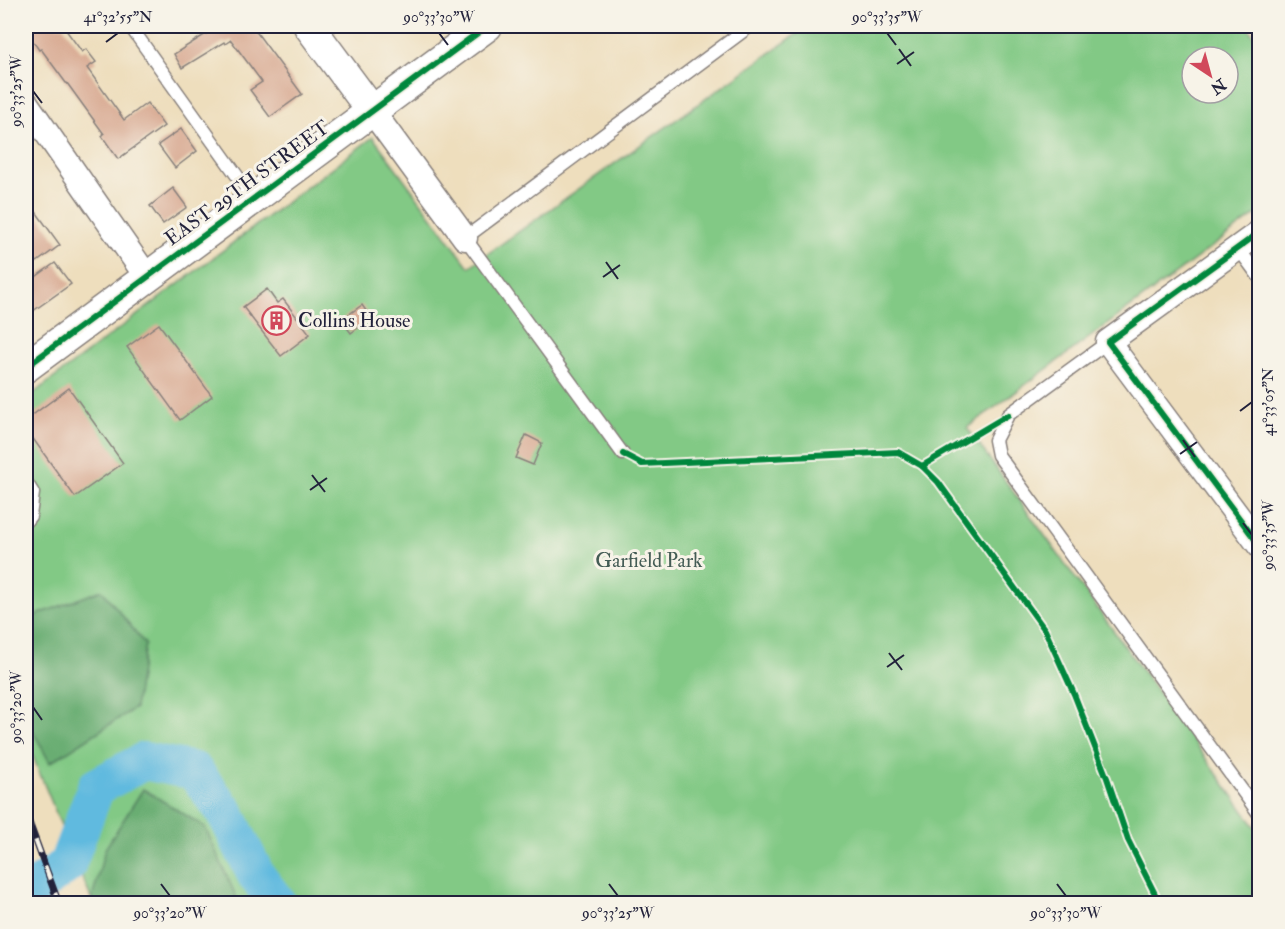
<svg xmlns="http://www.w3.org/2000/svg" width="1285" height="929" viewBox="0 0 1285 929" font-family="'IM FELL Double Pica',serif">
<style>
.green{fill:#82c985;stroke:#527660;stroke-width:1.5;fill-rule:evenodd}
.forest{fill:#69ad72;stroke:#466856;stroke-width:1.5}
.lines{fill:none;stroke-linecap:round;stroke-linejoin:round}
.river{stroke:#61badf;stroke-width:38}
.building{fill:#d8a991}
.service-casing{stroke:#88807c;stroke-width:15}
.minor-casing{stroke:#88807c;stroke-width:27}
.tertiary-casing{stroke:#88807c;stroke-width:33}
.service{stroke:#fff;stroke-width:12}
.minor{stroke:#fff;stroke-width:24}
.tertiary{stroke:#fff;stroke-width:30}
.rail-casing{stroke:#22223b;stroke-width:7}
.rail{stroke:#f7f3e8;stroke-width:4.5;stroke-dasharray:14;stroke-linecap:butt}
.cycleway-casing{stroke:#f7f3e8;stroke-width:10}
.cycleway{stroke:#00873e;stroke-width:6}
.ticks{fill:none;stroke:#22223b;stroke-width:2}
.labels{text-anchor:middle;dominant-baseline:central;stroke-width:6;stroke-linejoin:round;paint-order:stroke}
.street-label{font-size:20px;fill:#22223b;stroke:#f7f3e8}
.poi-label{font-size:20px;fill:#22223b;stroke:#f7f3e8;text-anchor:start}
.park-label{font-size:20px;fill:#445c55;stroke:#f7f3e8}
.neatline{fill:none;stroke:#22223b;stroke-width:2}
.ticks-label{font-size:15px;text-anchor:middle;fill:#22223b}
</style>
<rect width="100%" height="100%" fill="#f7f3e8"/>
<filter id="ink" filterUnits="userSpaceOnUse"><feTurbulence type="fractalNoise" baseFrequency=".0167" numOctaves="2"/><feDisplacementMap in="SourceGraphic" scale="12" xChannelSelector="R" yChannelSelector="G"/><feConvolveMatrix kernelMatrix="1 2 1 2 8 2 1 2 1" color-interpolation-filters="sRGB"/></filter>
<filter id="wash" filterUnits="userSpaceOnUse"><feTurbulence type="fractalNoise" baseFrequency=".008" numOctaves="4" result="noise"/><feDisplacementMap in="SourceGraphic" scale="24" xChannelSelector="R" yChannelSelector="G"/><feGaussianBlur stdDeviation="1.35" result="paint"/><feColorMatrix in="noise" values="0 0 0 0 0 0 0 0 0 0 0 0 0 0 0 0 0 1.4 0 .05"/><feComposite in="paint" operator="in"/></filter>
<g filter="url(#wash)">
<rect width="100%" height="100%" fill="#eedebd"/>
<!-- green -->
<path class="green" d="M 808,26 L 1247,26 L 1259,43 L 1259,212 L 967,428 L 1259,832 L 1259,903 L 93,903 L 26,740 L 26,399 L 373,137 L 469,267 ZM 1192,57 L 1228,57 L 1228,93 L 1192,93 Z"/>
<!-- forest -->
<g class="forest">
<path d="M 102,590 L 145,644 L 135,708 L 50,763 L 26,718 L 26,619 Z"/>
<path d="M 143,789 L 205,827 L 239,903 L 91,903 L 105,849 Z"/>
</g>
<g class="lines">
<!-- river -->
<path class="river" d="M 26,894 L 67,865 L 96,787 L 144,761 L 194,771 L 225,812 L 256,875 L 278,904"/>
</g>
<g id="blocks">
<!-- building -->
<g class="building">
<path d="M 26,26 L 63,26 L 82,52 L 86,49 L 96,62 L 87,68 L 124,120 L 147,103 L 164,126 L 118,159 L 102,136 L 104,134 L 67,83 L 66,83 L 41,49 L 39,50 L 26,31 Z"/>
<path d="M 212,26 L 252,26 L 302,94 L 270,117 L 250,90 L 262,82 L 231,40 L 225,44 L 224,42 L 182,68 L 174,54 L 214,29 Z"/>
<path d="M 181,129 L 197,151 L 175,168 L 158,145 Z"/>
<path d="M 173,188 L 187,207 L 163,224 L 150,206 Z"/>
<path d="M 26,198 L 60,245 L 37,262 L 26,246 Z"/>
<path d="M 55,263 L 71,284 L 33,311 L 26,301 L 26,284 Z"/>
<path d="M 267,289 L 277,303 L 283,299 L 310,334 L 281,356 L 243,307 Z"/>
<path d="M 362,305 L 371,318 L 351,333 L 341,320 Z"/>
<path d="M 159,324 L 212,396 L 180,420 L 127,347 Z"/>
<path d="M 69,388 L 123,463 L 75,497 L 26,429 L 26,420 Z"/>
<path d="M 526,435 L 542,443 L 533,465 L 516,458 Z"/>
</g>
</g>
</g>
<g filter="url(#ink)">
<use href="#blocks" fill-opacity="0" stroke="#88807c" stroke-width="1.5"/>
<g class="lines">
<defs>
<g id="service">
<path d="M 130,26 L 253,198"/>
<path d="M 1238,248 L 1260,278"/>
<path d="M 1108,342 L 1008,415 L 995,440 L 998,455 L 1260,815"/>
<path d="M 623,454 L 465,238 L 750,26"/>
<path d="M 26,482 L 33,493 L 30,516 L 26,521"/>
</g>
<g id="minor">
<path d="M 26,103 L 147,277"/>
<path d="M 372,111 L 465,238"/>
<path d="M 1260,232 L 1108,342 L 1260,546"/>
</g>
<g id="tertiary">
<path d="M 309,26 L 372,111"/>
<path d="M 26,367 L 487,26"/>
</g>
</defs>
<!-- service casing -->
<use href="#service" class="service-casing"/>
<!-- minor casing -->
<use href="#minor" class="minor-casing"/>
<!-- tertiary casing -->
<use href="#tertiary" class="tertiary-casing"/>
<!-- service -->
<use href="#service" class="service"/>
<!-- minor -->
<use href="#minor" class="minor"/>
<!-- tertiary -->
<use href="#tertiary" class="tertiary"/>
<defs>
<path id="rail" d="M 26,814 L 59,904"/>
</defs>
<!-- rail casing -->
<use href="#rail" class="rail-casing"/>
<!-- rail -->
<use href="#rail" class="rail"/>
<defs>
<g id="cycleway">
<path d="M 1260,232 L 1108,342 L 1260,546"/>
<path d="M 26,367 L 487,26"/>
<path d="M 623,454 L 642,464 L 898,452 L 922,466 L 938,482 L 1045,630 L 1074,694 L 1107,778 L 1128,840 L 1160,904"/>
<path d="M 922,466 L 1008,415"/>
</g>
</defs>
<!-- cycleway casing -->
<use href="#cycleway" class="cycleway-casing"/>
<!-- cycleway -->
<use href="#cycleway" class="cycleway"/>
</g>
</g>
<!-- ticks -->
<path class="ticks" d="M 439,33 L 448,45M 887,33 L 896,45M 106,42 L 118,33M 899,49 L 911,66M 897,64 L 914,52M 33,91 L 42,103M 606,262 L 618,279M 603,277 L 620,265M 1240,411 L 1252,402M 1183,440 L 1195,457M 1180,454 L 1197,442M 312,475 L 325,492M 310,490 L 327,478M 1243,523 L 1252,535M 889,653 L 902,670M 887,667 L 904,655M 33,707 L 42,720M 161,884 L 170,896M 609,884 L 618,896M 1057,884 L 1066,896"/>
<!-- icons -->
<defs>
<symbol id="building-ring" viewBox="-11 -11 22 22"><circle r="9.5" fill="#f7f3e8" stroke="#d1495b" stroke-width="1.5"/><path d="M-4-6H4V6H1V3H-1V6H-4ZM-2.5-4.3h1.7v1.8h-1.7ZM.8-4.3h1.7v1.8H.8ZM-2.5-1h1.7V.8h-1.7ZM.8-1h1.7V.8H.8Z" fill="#d1495b"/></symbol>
</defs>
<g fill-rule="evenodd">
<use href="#building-ring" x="260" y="304" width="33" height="33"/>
</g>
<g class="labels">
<!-- street labels -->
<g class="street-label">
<text transform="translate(247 183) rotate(-36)">EAST 29TH STREET</text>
</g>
<!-- poi labels -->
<g class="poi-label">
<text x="298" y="320">Collins House</text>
</g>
<!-- park labels -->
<g class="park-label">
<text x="649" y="560">Garfield Park</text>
</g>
</g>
<!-- margin -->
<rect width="1285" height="929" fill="none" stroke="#f7f3e8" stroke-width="66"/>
<!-- north arrow -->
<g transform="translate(1210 75) rotate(144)"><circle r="28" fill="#f7f3e8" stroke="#a29fa3" stroke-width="1.5"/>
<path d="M0-4.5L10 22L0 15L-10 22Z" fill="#d1495b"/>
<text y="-9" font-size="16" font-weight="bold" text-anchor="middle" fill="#22223b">N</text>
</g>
<rect x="33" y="33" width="1219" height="863" class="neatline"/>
<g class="ticks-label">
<text x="118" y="22">41°32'55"N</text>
<text x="439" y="22">90°33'30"W</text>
<text x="887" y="22">90°33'35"W</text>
<text transform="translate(16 91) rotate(-90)" y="5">90°33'25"W</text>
<text transform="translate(1268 402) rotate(-90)" y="5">41°33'05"N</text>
<text transform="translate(1268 535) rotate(-90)" y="5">90°33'35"W</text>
<text transform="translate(16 707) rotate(-90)" y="5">90°33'20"W</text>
<text x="170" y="918">90°33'20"W</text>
<text x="618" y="918">90°33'25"W</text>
<text x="1066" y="918">90°33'30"W</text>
</g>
</svg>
